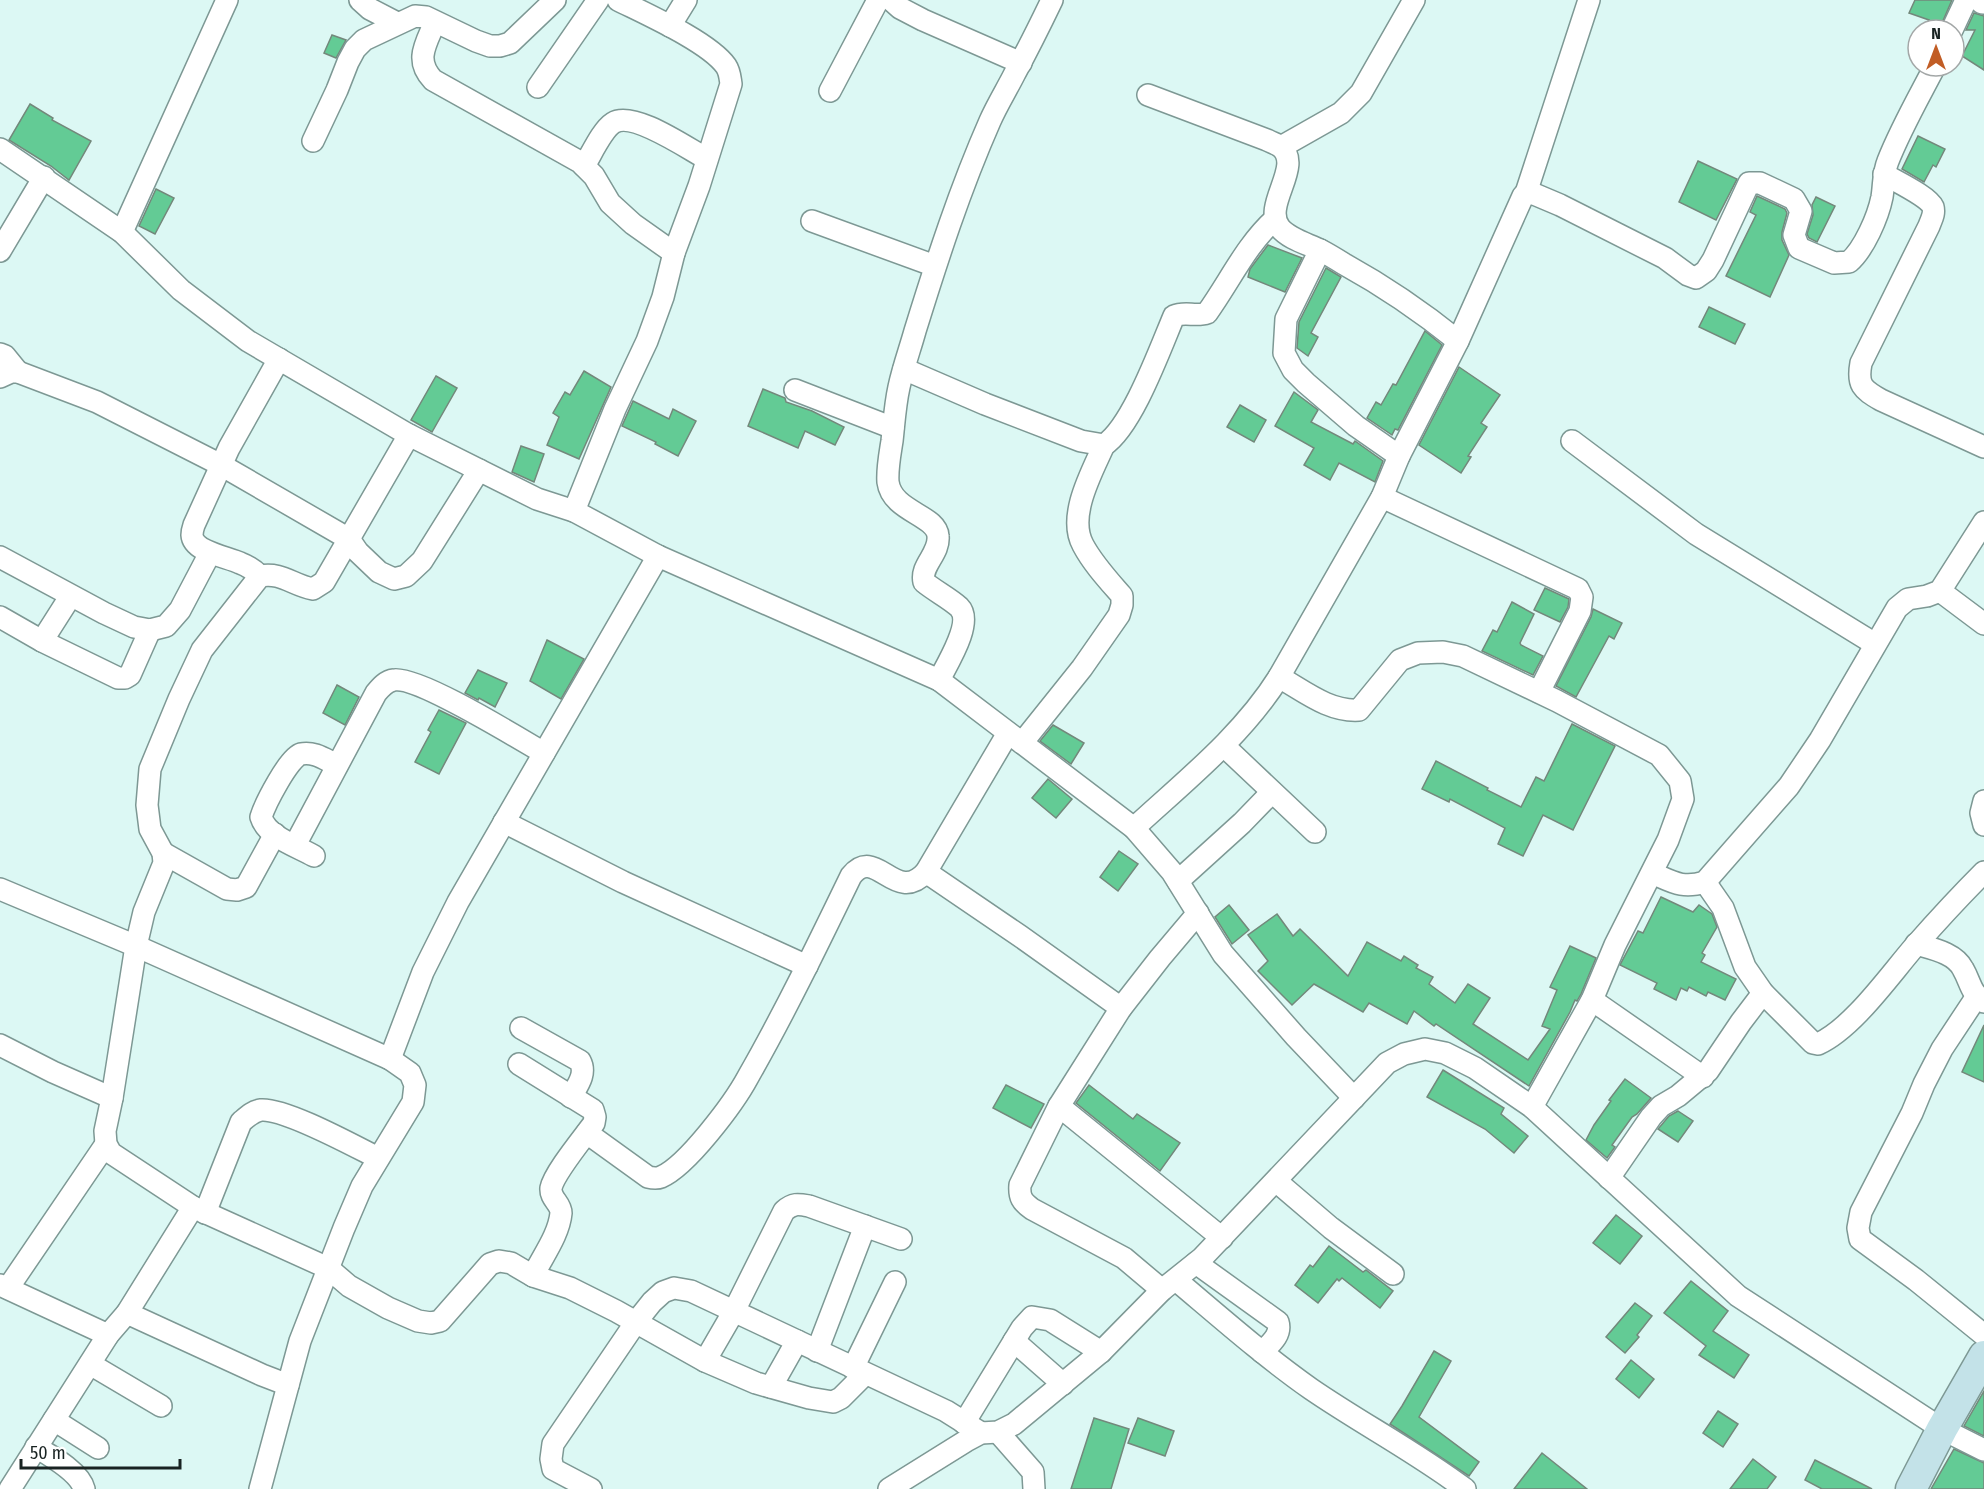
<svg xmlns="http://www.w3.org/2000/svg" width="1984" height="1489" viewBox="0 0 1984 1489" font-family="'Fira Sans Condensed',sans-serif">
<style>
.building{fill:#63cb95;stroke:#73887b;stroke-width:1.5}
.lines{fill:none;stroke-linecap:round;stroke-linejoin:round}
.minor-casing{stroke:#7d9894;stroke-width:24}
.tertiary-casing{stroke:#7d9894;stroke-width:30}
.secondary-casing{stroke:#7d9894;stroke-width:33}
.minor{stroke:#fff;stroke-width:21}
.tertiary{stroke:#fff;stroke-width:27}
.secondary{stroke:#c3e2e8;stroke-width:30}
</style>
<rect width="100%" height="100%" fill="#dcf8f4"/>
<!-- building -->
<g class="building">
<path d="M 1915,0 L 1952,0 L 1939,30 L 1926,25 L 1929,20 L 1909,13 Z"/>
<path d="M 1974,13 L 1984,16 L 1984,70 L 1962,56 L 1975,30 L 1966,30 Z"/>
<path d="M 332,35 L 346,40 L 336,58 L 324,53 Z"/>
<path d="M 30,104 L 53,118 L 52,120 L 91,141 L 69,180 L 51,166 L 9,140 Z"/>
<path d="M 1918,136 L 1945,149 L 1936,167 L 1933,165 L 1924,182 L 1902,169 Z"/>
<path d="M 1698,161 L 1737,179 L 1716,220 L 1679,202 Z"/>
<path d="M 156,189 L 174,198 L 155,234 L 139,226 Z"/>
<path d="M 1757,196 L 1785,209 L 1787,213 L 1782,232 L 1782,240 L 1789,255 L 1770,297 L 1726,276 L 1756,215 L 1750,212 Z"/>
<path d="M 1816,197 L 1835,206 L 1817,242 L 1809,238 L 1807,234 L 1813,215 L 1812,205 Z"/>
<path d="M 1268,245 L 1302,258 L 1285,292 L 1248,277 L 1250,269 Z"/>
<path d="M 1326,268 L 1341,277 L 1311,333 L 1318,337 L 1308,356 L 1297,348 L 1299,322 Z"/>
<path d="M 1709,307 L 1745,324 L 1735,344 L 1699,327 Z"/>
<path d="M 1425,331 L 1442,345 L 1398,430 L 1395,429 L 1392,435 L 1367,418 L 1376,402 L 1381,405 L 1393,384 L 1396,385 Z"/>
<path d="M 1459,367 L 1500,395 L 1481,423 L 1487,427 L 1468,456 L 1471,457 L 1461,473 L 1419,445 Z"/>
<path d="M 584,371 L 611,387 L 579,459 L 547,445 L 559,417 L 553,413 L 565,392 L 570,395 Z"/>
<path d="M 436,376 L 457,388 L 432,432 L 411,420 Z"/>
<path d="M 763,389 L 785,398 L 786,402 L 812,411 L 844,427 L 835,445 L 805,431 L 798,448 L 748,426 Z"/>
<path d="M 1294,392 L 1318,410 L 1311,422 L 1353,444 L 1355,441 L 1383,461 L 1375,482 L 1339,463 L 1330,480 L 1304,465 L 1314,448 L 1275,426 Z"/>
<path d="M 633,401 L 669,419 L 673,409 L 696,421 L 678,456 L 655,444 L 656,442 L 622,426 Z"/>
<path d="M 1240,405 L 1266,420 L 1254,442 L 1227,427 Z"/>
<path d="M 521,446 L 544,454 L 534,482 L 512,472 Z"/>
<path d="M 1545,588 L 1569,599 L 1568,607 L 1560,622 L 1534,610 Z"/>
<path d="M 1512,602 L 1534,614 L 1520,643 L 1521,645 L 1543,656 L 1533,675 L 1482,651 L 1493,630 L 1497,632 Z"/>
<path d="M 1593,609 L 1622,623 L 1614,639 L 1609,636 L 1576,697 L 1556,686 L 1591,617 Z"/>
<path d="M 547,640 L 584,659 L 561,699 L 530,681 Z"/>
<path d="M 478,670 L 507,683 L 495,707 L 479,698 L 478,700 L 465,693 Z"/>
<path d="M 337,685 L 359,697 L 345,725 L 323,713 Z"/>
<path d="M 439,710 L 466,723 L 439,774 L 415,762 L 431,732 L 428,730 Z"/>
<path d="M 1572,724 L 1615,746 L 1573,830 L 1543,815 L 1523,856 L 1498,844 L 1505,828 L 1450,799 L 1449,802 L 1422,789 L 1436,761 L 1488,788 L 1487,790 L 1521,807 L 1536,777 L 1544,781 Z"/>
<path d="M 1053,725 L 1084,743 L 1071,764 L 1040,741 Z"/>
<path d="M 1048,779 L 1072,799 L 1056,818 L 1032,798 Z"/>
<path d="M 1119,851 L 1138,864 L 1118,891 L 1100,877 Z"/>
<path d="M 1661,897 L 1693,912 L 1699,905 L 1712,914 L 1717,927 L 1702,953 L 1705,955 L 1701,962 L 1736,979 L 1725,1000 L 1708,992 L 1706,996 L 1689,987 L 1687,991 L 1681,988 L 1676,1000 L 1654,989 L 1657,983 L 1620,965 L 1638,931 L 1643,933 Z"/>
<path d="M 1229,905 L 1249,930 L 1232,944 L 1215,917 Z"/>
<path d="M 1277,914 L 1293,936 L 1300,929 L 1348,976 L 1367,942 L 1401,961 L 1404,956 L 1418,965 L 1416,968 L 1433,977 L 1429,984 L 1455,1003 L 1468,984 L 1490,998 L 1473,1024 L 1528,1060 L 1550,1029 L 1542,1026 L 1557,990 L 1550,987 L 1570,946 L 1596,958 L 1581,994 L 1577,1001 L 1575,1000 L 1570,1012 L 1529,1086 L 1436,1024 L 1434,1026 L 1414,1011 L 1407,1024 L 1369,1003 L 1363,1012 L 1314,984 L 1292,1005 L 1258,971 L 1268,961 L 1248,935 Z"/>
<path d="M 1984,1025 L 1984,1082 L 1962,1072 Z"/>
<path d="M 1443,1070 L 1504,1108 L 1501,1114 L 1528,1136 L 1514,1153 L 1485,1129 L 1427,1097 Z"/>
<path d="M 1625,1079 L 1651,1098 L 1637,1114 L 1632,1117 L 1612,1145 L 1615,1147 L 1607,1158 L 1586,1140 L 1594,1125 L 1611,1101 L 1609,1100 Z"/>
<path d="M 1006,1085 L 1044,1104 L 1031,1128 L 993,1108 Z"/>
<path d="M 1089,1085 L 1133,1119 L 1137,1114 L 1180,1143 L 1160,1171 L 1076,1103 Z"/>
<path d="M 1678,1111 L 1693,1121 L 1678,1142 L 1658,1129 L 1669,1116 Z"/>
<path d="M 1616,1215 L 1642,1236 L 1620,1264 L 1593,1243 Z"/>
<path d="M 1329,1246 L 1363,1272 L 1366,1270 L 1393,1291 L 1380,1308 L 1342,1278 L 1339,1281 L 1337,1279 L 1318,1303 L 1295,1285 L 1310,1265 L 1313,1267 Z"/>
<path d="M 1691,1281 L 1728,1311 L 1713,1331 L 1749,1355 L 1734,1378 L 1699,1355 L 1706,1346 L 1664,1313 Z"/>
<path d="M 1635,1303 L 1652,1316 L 1637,1335 L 1639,1337 L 1625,1353 L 1606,1337 Z"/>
<path d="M 1434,1351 L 1451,1361 L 1419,1417 L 1479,1462 L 1469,1476 L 1390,1424 L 1402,1406 Z"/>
<path d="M 1631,1360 L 1654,1379 L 1639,1398 L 1616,1379 Z"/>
<path d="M 1984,1391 L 1984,1436 L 1964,1426 Z"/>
<path d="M 1718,1411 L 1738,1424 L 1723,1447 L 1703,1433 Z"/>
<path d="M 1094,1418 L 1129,1429 L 1111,1489 L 1071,1489 Z"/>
<path d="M 1138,1418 L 1174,1431 L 1165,1456 L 1128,1443 Z"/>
<path d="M 1954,1449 L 1984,1463 L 1984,1489 L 1931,1489 Z"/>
<path d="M 1542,1453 L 1587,1489 L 1514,1489 Z"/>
<path d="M 1753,1459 L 1776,1477 L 1767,1489 L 1730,1489 Z"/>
<path d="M 1815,1460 L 1872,1489 L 1822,1489 L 1805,1480 Z"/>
</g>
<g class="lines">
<defs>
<g id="minor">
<path d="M 360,0 L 370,9 L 397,23"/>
<path d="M 891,0 L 900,8 L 923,20 L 1021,63"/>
<path d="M 435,22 C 426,44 414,60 433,80 L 580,162 L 594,176 L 610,203 L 633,224 L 674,253"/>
<path d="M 670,26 L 686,0"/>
<path d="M 1952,30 L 1966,0"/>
<path d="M 538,87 L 598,0"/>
<path d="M 830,91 L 878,0"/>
<path d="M 1148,95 L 1267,140 C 1271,142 1276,144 1280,146 C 1305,166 1261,205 1280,228 C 1289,239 1308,244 1320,250 C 1328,254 1336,259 1344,264 C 1384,286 1422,312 1458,341"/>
<path d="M 313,141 L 337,90 L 348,62 L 355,49 L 364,40 L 415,16 L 426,17 L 476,41 L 490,46 L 500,46 L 510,43 L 555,0"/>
<path d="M 1281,147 L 1341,113 L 1361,93 L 1414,0"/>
<path d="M 0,149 L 122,232 L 181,290 L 248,341 L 409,435 L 537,499 L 574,511 L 658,556 L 939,680 L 1134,828 L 1172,872 L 1223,954 L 1296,1037 L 1354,1098"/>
<path d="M 584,166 C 591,155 602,130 613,123 C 633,110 688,149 707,159"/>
<path d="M 1884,174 C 1895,181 1928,196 1933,207 C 1935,214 1931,220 1929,226 L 1861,363 C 1857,385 1862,389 1881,400 L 1984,447"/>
<path d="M 1526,193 L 1589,0"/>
<path d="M 812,221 L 935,266"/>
<path d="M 122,232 L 227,0"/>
<path d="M 1320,250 L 1286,319 L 1284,353 L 1293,370 L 1306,383 L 1356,426 L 1399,456"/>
<path d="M 0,251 L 44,177"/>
<path d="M 0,354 L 5,356 L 18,372"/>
<path d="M 904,369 L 985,404 L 1081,441 L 1104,445 C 1132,427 1160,349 1174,316 C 1185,311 1196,317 1207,313 C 1230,281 1246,245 1275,219"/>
<path d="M 0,377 L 11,372 L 18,372 L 97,402 L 221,465 L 349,539 L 358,552 L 379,572 L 394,579 L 406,576 L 422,561 L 479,470"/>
<path d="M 795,390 L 893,428"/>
<path d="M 409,435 L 324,582 L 313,589 C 292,585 282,572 260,576 L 202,650 L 179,699 L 150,769 L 147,805 L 150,829 L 163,853 L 164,863 L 144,912 L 136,946 L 112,1098 L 105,1131 L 106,1144 L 111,1153 L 193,1207 L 328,1268 L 349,1286 L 388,1308 L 418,1321 L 431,1323 L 440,1321 L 490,1264 L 499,1261 L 511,1263 L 533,1276 L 570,1288 L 616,1311 L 705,1361 L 756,1383 L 809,1398 L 833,1402 L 841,1398 L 865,1374"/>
<path d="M 1572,441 L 1696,534 L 1875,644"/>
<path d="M 1382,497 L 1578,589 L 1582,597 L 1580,611 L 1539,692"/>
<path d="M 574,511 L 615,409 L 647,341 L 663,297 L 674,253 L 699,186 L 731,84 C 730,78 730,72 726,66 C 709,42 646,14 618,0"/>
<path d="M 0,557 L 104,613 L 134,627 L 150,630 L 166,626 L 180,610 L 210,553"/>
<path d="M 260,576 C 254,570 248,566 240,563 C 228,557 193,552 192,535 C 192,531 193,528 194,525 L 229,448 L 279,359"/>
<path d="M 1940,591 L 1984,624"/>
<path d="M 0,617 L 42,641 L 118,678 L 125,678 L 130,675 L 150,630"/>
<path d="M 42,641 L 70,597"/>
<path d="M 1279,677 C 1304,691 1329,712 1359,710 L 1400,660 L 1418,653 L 1443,652 L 1463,656 L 1557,701 L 1659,755 L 1680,781 L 1683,799 L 1668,840 L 1615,945 L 1592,1000 L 1532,1107"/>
<path d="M 939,680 C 947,664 974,622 959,607 C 949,598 935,591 924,582 C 920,565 940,554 938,536 C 937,515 892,512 888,482 C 887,469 890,454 892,441 C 894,423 895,405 899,387 C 903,368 910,349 915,331 C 937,260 960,189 990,121 C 997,105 1007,89 1015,73 C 1028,49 1040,25 1052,0"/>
<path d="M 1022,743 L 1082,668 L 1119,615 L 1122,605 L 1122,596 C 1109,581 1093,564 1083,545 C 1067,516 1092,472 1104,445"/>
<path d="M 1224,746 L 1315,832"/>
<path d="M 1984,801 L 1981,813 L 1984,825"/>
<path d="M 504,822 L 623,882 L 807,966"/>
<path d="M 1134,828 C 1185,781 1242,736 1279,677 L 1382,497 L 1399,456 L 1458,341 L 1523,196 L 1526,193 L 1534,194 L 1560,205 L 1665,258 L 1688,275 L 1696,278 L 1706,271 L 1713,260 L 1749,183 L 1760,183 L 1794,199 L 1801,211 L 1794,235 L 1799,248 L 1834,263 L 1849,262 C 1864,249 1878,217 1882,197 C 1884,185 1883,173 1888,161 C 1901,128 1919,97 1935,66"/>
<path d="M 295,845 L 376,693 C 381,687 386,681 394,680 C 418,676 518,738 544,753"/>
<path d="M 163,853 L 227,889 L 237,890 L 246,887 L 275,834"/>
<path d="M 314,856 C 297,846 267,837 261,817 C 265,804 289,757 301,754 C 314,751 326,760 337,765"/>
<path d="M 926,872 L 1020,936 L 1121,1008"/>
<path d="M 1652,873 C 1673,882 1682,889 1705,882 L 1789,786 L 1820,740 L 1897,608 L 1908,599 L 1927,596 L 1940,591 L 1984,522"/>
<path d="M 1178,881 L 1242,823 L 1272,792"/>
<path d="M 1705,882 L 1723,908 L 1745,967 L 1763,993 L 1813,1043 L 1818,1044 C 1853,1028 1889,976 1915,946 C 1937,921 1960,896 1984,872"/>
<path d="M 0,889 L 136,946 L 390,1059 L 410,1073 L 415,1085 L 413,1102 L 362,1186 L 344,1228 L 300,1341 L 260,1489"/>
<path d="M 1916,944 C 1933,949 1955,953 1963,969 C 1971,983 1970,992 1984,1002"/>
<path d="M 1977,996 L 1942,1049 L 1924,1084 L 1912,1113 L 1861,1212 L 1858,1228 L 1860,1239 L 1916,1280 L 1984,1335"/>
<path d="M 1592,1000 L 1703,1077"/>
<path d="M 521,1028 L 580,1061 C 587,1074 577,1086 571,1097"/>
<path d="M 0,1045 L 53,1072 L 112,1098"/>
<path d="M 390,1059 L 423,972 L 458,902 L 658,556"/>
<path d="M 519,1064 L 593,1110 L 595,1117 L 594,1123 C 584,1137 554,1173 551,1188 C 550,1199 561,1203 561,1213 C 559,1235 542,1257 533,1276"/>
<path d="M 1059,1106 L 1222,1238"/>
<path d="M 587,1133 L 648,1177 C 652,1178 656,1179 661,1177 C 687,1166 734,1103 748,1077 C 785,1012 818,944 851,876 C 876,844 895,906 926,872 L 1008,733"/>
<path d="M 1609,1178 L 1651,1117 L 1661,1106 L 1678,1096 L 1708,1071 L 1741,1022 L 1763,993"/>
<path d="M 1276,1181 L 1331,1228 L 1393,1274"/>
<path d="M 205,1213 L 241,1122 C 247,1117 253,1111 261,1110 C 285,1108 354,1146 378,1158"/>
<path d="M 1196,1263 L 1278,1322 C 1282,1335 1270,1344 1262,1352"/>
<path d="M 1176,1280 C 1220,1317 1264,1356 1311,1389 C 1362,1424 1416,1452 1465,1489"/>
<path d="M 0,1285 L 108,1335"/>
<path d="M 8,1288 L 106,1144"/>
<path d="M 1162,1290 L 1124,1258 L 1032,1209 C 1022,1202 1019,1197 1020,1185 L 1059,1106 L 1121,1008 L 1160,958 L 1198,913"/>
<path d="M 127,1313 L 262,1375 L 288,1385"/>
<path d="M 1014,1341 L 1063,1384"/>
<path d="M 817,1351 L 865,1226"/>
<path d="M 705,1361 L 734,1311 L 784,1211 C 793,1203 798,1204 809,1206 L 901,1239"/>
<path d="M 90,1364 L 161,1406"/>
<path d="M 853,1368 L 895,1282"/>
<path d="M 771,1387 L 797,1341"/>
<path d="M 54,1420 L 98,1448"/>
<path d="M 964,1423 L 1022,1328 L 1032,1317 L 1050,1320 L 1101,1352"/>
<path d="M 998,1432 L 1033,1472 L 1034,1489"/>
<path d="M 36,1447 C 51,1456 80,1472 84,1489"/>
<path d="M 10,1489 L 108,1335 L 127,1313 L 193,1207"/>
<path d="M 591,1489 L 553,1469 L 551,1459 L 553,1444 L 636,1322 L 652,1302 L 663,1292 L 674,1288 L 691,1291 L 946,1411 L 981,1433"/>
<path d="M 889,1489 L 966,1441 L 981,1433 L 998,1432 L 1014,1424 L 1101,1352 L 1162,1290 L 1202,1258 L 1387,1063 L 1404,1054 L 1425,1049 L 1445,1053 L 1475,1068 L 1532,1107 L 1738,1296 L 1942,1429 L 1984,1450"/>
</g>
<path id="tertiary" d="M 1983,0 L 1984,0"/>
<path id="secondary" d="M 1911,1489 L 1942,1429 L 1984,1356"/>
</defs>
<!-- minor casing -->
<use href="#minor" class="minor-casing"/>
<!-- tertiary casing -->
<use href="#tertiary" class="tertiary-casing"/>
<!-- secondary casing -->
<use href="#secondary" class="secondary-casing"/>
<!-- minor -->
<use href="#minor" class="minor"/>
<!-- tertiary -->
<use href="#tertiary" class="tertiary"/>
<!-- secondary -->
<use href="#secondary" class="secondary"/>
</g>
<!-- north arrow -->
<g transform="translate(1936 48)"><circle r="28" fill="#ffffff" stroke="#a3a7a7" stroke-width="1.5"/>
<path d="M0-4.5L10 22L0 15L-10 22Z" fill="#c15d25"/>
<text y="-9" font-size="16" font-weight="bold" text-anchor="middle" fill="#192322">N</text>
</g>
<!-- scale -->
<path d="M21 1459v9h159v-9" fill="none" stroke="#192322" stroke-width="3"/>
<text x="30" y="1459" font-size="18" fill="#192322" stroke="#ffffff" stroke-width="4.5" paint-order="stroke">50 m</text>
</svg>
